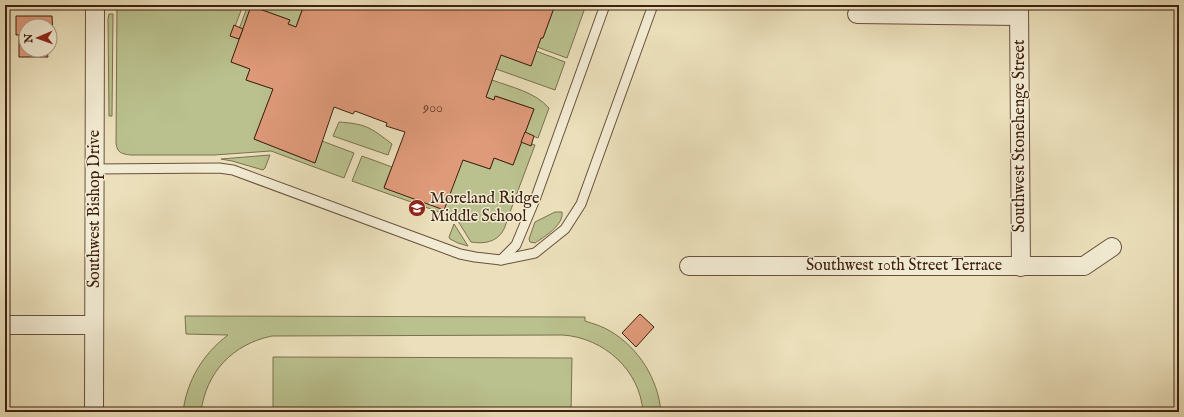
<svg xmlns="http://www.w3.org/2000/svg" width="1184" height="417" viewBox="0 0 1184 417" font-family="'IM FELL English',serif">
<style>
.green{fill:#bac18e;stroke:#7c704f}
.building{fill:#df9a79;stroke:#3e2010}
.lines{fill:none;stroke-linecap:round;stroke-linejoin:round}
.service-casing{stroke:#69503b;stroke-width:11}
.minor-casing{stroke:#69503b;stroke-width:20}
.service{stroke:#f2ebd3;stroke-width:9}
.minor{stroke:#f2ebd3;stroke-width:18}
.labels{text-anchor:middle;dominant-baseline:central;stroke-width:3;stroke-linejoin:round;paint-order:stroke}
.number-label{font-size:14px;fill:#663e2a}
.street-label{font-size:16px;fill:#3e2010;stroke:#f2ebd3}
.poi-label{font-size:16px;fill:#3e2010;stroke:#f2ebd3;text-anchor:start}
</style>
<rect width="100%" height="100%" fill="#ebe0bb"/>
<filter id="stains"><feTurbulence type="fractalNoise" baseFrequency=".005" numOctaves="4"/><feColorMatrix values="0 0 0 0 .2 0 0 0 0 .09 0 0 0 0 .02 0 0 0 .5 -.17"/></filter>
<radialGradient id="worn" r=".72"><stop offset=".6" stop-color="#630" stop-opacity="0"/><stop offset="1" stop-color="#630" stop-opacity=".3"/></radialGradient>
<!-- green -->
<g class="green">
<path d="M 117,5 L 243,5 L 232,35 L 240,38 L 231,62 L 250,69 L 246,80 L 273,89 L 254,139 L 315,163 L 322,141 L 354,153 L 344,178 L 271,151 L 214,155 L 131,155 C 122,154 117,153 116,143 Z"/>
<path d="M 248,5 L 298,5 L 303,7 L 296,27 L 288,24 L 290,20 L 251,6 L 243,30 L 239,29 Z"/>
<path d="M 555,5 L 586,5 L 567,58 L 537,47 L 541,38 L 543,38 Z"/>
<path d="M 109,14 L 113,14 L 112,116 L 109,116 L 108,19 Z"/>
<path d="M 536,51 L 565,62 L 555,90 L 496,69 L 501,55 L 531,66 Z"/>
<path d="M 492,80 C 511,87 535,92 549,108 L 538,138 L 525,133 L 534,109 L 496,96 L 494,100 L 486,97 Z"/>
<path d="M 339,122 C 366,124 370,127 392,144 L 388,155 L 333,136 Z"/>
<path d="M 522,141 L 535,145 L 507,220 C 503,239 490,245 471,242 L 456,218 L 352,181 L 362,156 L 392,167 L 384,187 L 463,160 L 490,169 L 494,158 L 513,165 Z"/>
<path d="M 270,155 L 265,168 L 263,170 L 232,161 L 221,159 Z"/>
<path d="M 555,212 L 562,212 C 564,225 544,237 535,243 L 530,242 L 529,239 L 535,222 Z"/>
<path d="M 454,224 L 468,246 L 458,243 L 450,239 L 449,237 Z"/>
<path d="M 185,316 L 585,317 L 585,321 C 594,324 602,326 610,331 C 639,348 658,379 661,412 L 643,412 C 640,370 604,338 563,335 L 272,336 C 233,344 206,372 201,412 L 183,412 C 187,380 203,354 228,335 L 186,334 Z"/>
<path d="M 273,357 L 572,358 L 571,412 L 273,412 Z"/>
</g>
<!-- building -->
<g class="building">
<path d="M 304,5 L 555,5 L 543,38 L 541,38 L 531,66 L 501,55 L 486,97 L 494,100 L 495,96 L 534,109 L 513,165 L 494,158 L 490,169 L 463,160 L 444,210 L 384,188 L 405,132 L 386,126 L 387,123 L 355,111 L 353,114 L 334,107 L 315,163 L 254,139 L 273,89 L 246,80 L 250,69 L 231,62 L 251,6 L 290,20 L 288,24 L 296,27 Z"/>
<path d="M 16,16 L 52,16 L 53,35 L 50,35 L 50,26 L 26,26 L 26,50 L 47,50 L 48,57 L 19,57 L 19,35 L 16,35 Z"/>
<path d="M 234,25 L 243,29 L 239,39 L 230,36 Z"/>
<path d="M 525,132 L 534,136 L 531,146 L 521,142 Z"/>
<path d="M 640,314 L 654,327 L 636,347 L 622,333 Z"/>
</g>
<g class="lines">
<defs>
<g id="service">
<path d="M 95,169 L 219,168 L 233,170 L 460,254 L 475,257 L 501,260 L 535,253 L 565,229 L 581,204 L 653,5"/>
<path d="M 501,260 L 516,245 L 536,197 L 605,5"/>
</g>
<g id="minor">
<path d="M 1019,5 L 1021,267"/>
<path d="M 857,14 L 1019,16"/>
<path d="M 689,266 L 1084,266 L 1112,247"/>
<path d="M 5,325 L 94,325"/>
<path d="M 94,412 L 95,5"/>
</g>
</defs>
<!-- service casing -->
<use href="#service" class="service-casing"/>
<!-- minor casing -->
<use href="#minor" class="minor-casing"/>
<!-- service -->
<use href="#service" class="service"/>
<!-- minor -->
<use href="#minor" class="minor"/>
</g>
<!-- icons -->
<defs>
<symbol id="school-disc" viewBox="-11 -11 22 22"><circle r="9.5" fill="#8f2418" stroke="#f2ebd3"/><path d="M0-5L7-2L0 1L-7-2ZM-4 1L0 2.5L4 1V4Q0 6-4 4Z" fill="#fff"/></symbol>
</defs>
<g fill-rule="evenodd">
<use href="#school-disc" x="407" y="198" width="20" height="20"/>
</g>
<g class="labels">
<!-- number labels -->
<g class="number-label">
<text x="433" y="108">900</text>
</g>
<!-- street labels -->
<g class="street-label">
<text transform="translate(1020 136) rotate(-90)">Southwest Stonehenge Street</text>
<text transform="translate(95 209) rotate(-90)">Southwest Bishop Drive</text>
<text x="904" y="266">Southwest 10th Street Terrace</text>
</g>
<!-- poi labels -->
<g class="poi-label">
<text x="430" y="199">Moreland Ridge<tspan x="430" dy="18">Middle School</tspan></text>
</g>
</g>
<!-- margin -->
<rect width="1184" height="417" fill="none" stroke="#ebe0bb" stroke-width="20"/>
<rect x="6" y="6" width="1172" height="405" fill="none" stroke="#3e2010" stroke-width="2"/>
<rect x="10" y="10" width="1164" height="397" fill="none" stroke="#3e2010"/>
<!-- north arrow -->
<g transform="translate(38 38) rotate(268)"><circle r="19" fill="#f2ebd3" stroke="#aa9a85"/>
<path d="M0-3L7 15L0 10L-7 15Z" fill="#8f2418"/>
<text y="-6" font-size="11" font-weight="bold" text-anchor="middle" fill="#3e2010">N</text>
</g>
<rect width="100%" height="100%" filter="url(#stains)"/>
<rect width="100%" height="100%" fill="url(#worn)"/>
</svg>
